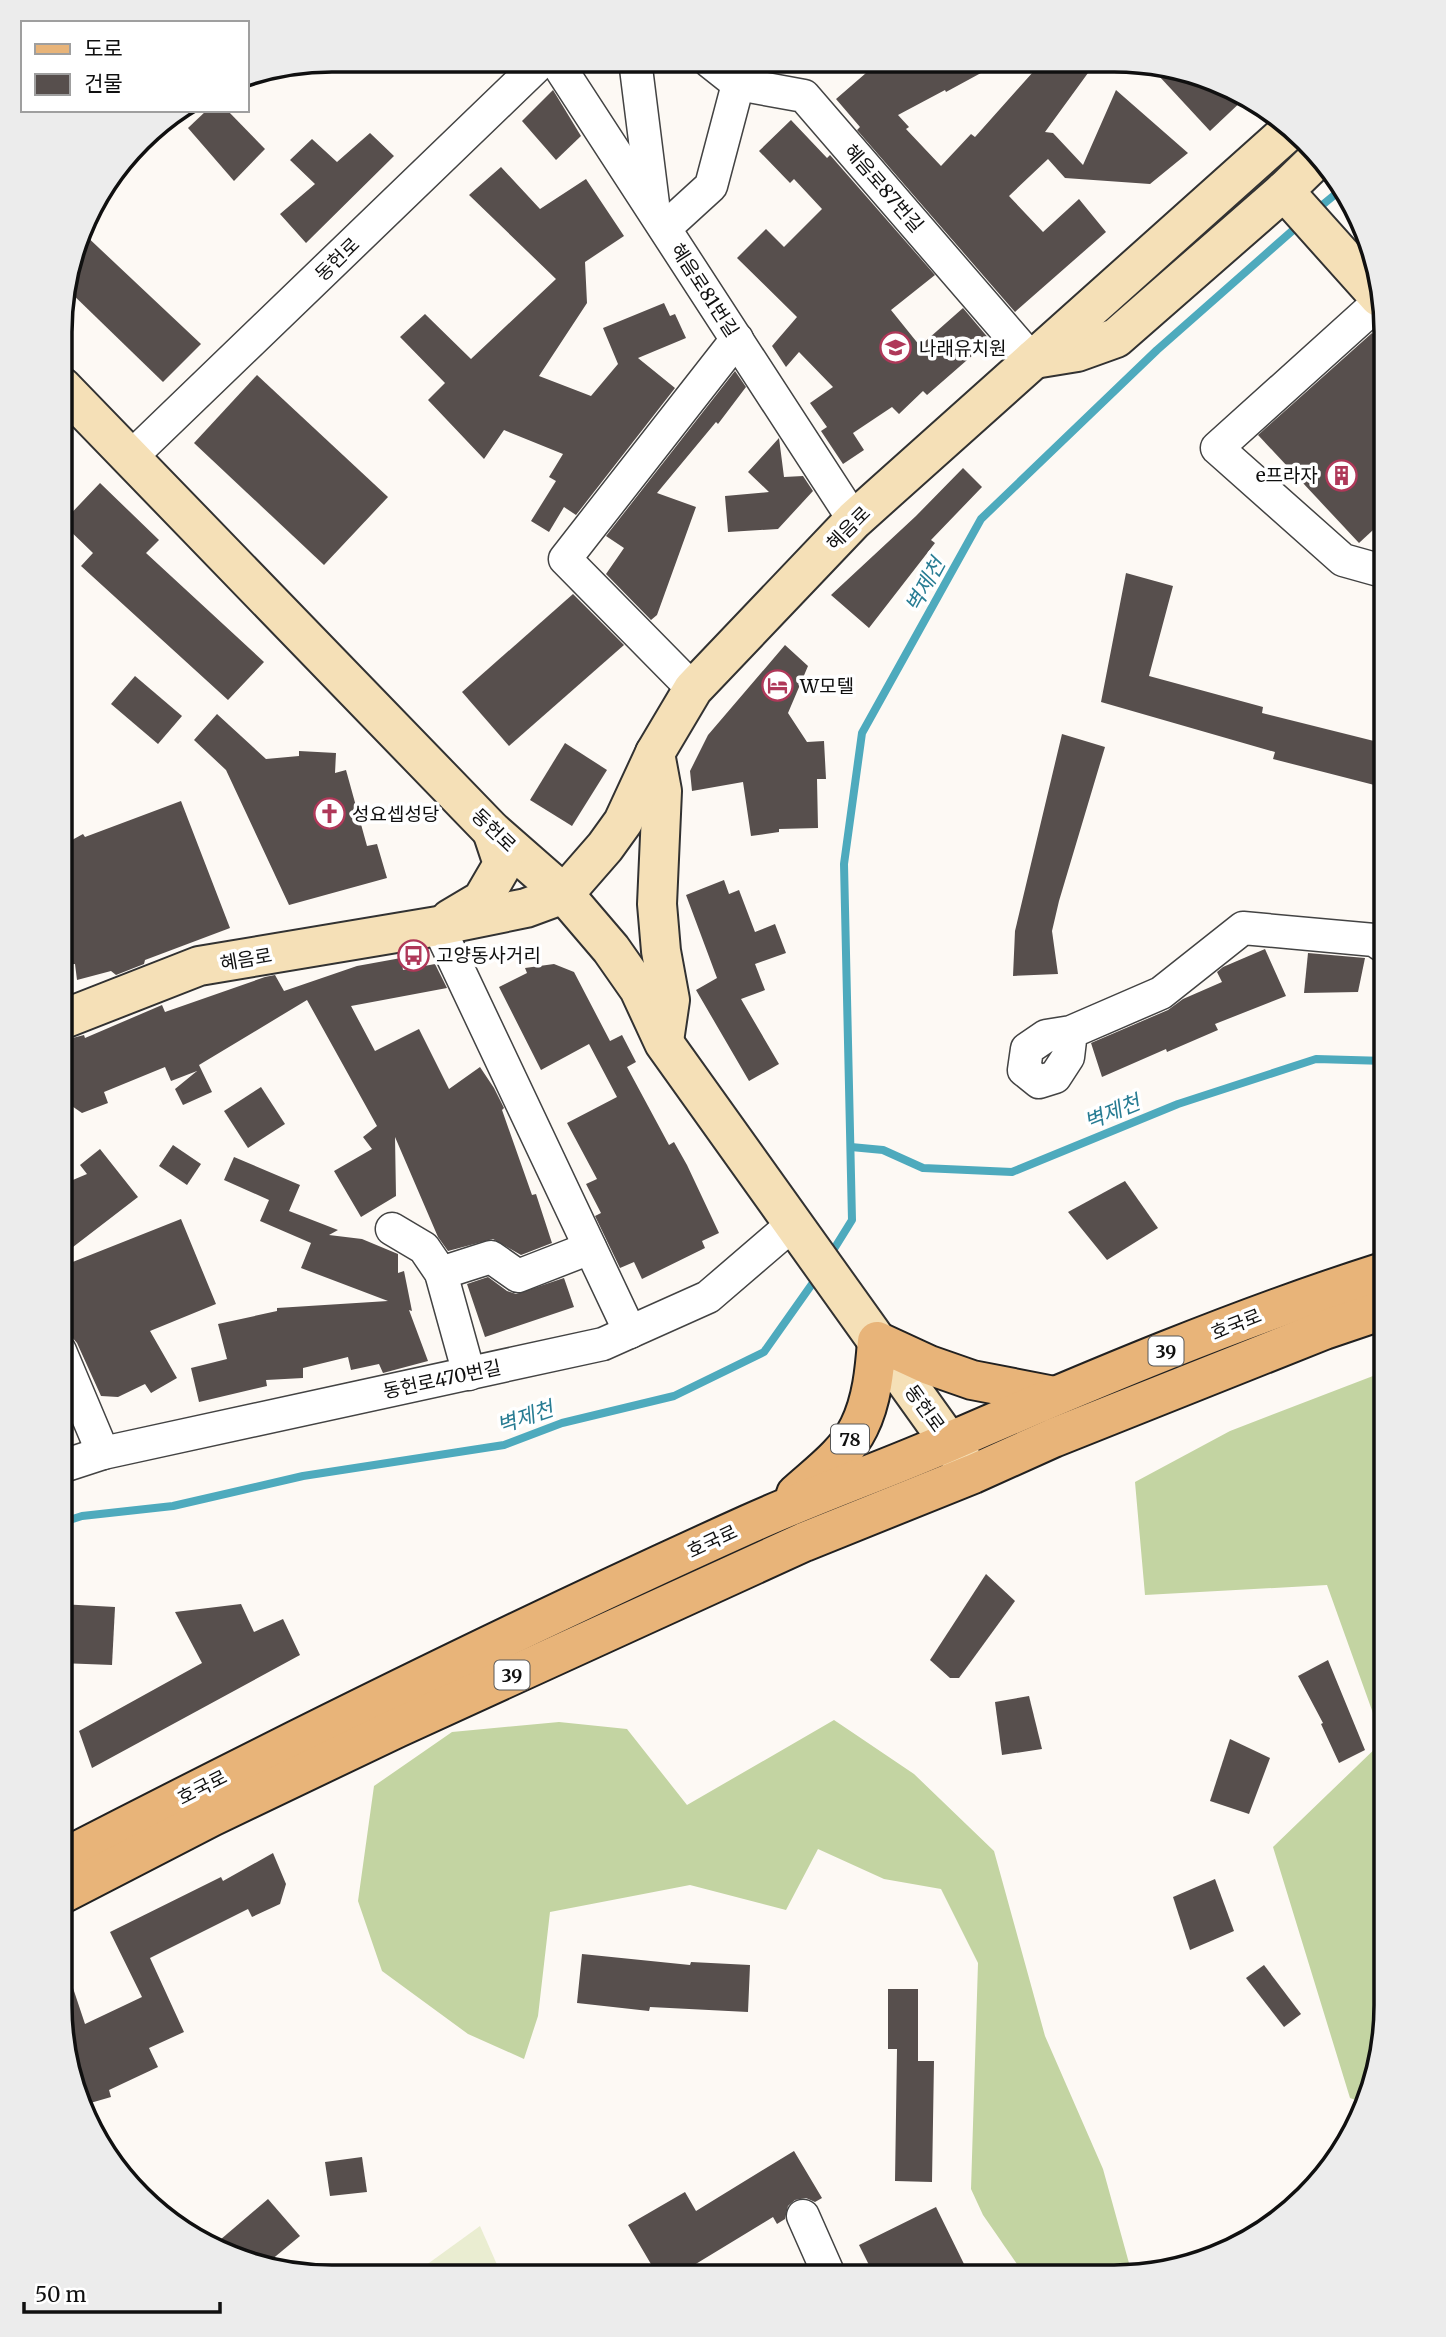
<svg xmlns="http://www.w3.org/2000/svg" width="1446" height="2337" viewBox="0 0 1446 2337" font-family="Merriweather,'Noto Sans KR',serif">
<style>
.forest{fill:#c3d4a2}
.pitch{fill:#eaedd1}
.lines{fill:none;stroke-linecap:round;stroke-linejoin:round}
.stream{stroke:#4eaabd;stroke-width:8}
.building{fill:#574f4d}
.street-casing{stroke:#434343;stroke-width:35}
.secondary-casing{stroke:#323232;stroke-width:42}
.primary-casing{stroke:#212121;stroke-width:42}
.street{stroke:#fff;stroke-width:32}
.secondary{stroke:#f5e0b7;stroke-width:38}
.primary{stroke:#e8b479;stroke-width:38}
.labels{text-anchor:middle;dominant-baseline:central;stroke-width:7;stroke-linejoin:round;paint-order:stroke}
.shield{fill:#fff;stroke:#585858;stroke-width:2}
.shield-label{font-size:18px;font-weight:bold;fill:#101010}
.street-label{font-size:19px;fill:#101010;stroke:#fff}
.poi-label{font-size:19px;fill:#101010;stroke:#fff;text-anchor:start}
.water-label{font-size:21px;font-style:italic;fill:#277c93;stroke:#fff}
.rim{fill:none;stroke:#101010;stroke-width:3.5}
</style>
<rect width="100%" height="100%" fill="#fdf9f4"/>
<!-- forest -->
<g class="forest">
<path d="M 1386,1371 L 1386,2023 L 1372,2093 L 1366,2104 L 1350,2098 L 1273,1847 L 1383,1741 L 1327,1585 L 1145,1595 L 1135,1482 L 1230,1431 Z"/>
<path d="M 834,1720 L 914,1774 L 994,1851 L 1045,2036 L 1103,2169 L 1132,2274 L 1114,2277 L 1026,2277 L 983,2215 L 971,2189 L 978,1963 L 941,1889 L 884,1879 L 818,1849 L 786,1910 L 690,1885 L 550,1912 L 538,2016 L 524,2059 L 468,2034 L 382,1971 L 358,1901 L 374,1786 L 452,1732 L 559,1722 L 627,1729 L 687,1805 Z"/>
</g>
<!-- pitch -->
<path class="pitch" d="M 480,2226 L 502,2276 L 411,2276 Z"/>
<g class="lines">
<!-- stream -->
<g class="stream">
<path d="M 1315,211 L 1343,188"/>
<path d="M 851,1147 L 883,1150 L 923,1168 L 1012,1172 L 1178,1104 L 1316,1059 L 1386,1061"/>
<path d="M 829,1257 L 852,1220 L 844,864 L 862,733 L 981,519 L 1157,350 L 1300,224"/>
<path d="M 60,1523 L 82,1516 L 173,1506 L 303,1476 L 504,1445 L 562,1423 L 674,1396 L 764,1352 L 817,1277"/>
</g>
</g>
<!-- building -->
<g class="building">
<path d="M 888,61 L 1003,61 L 946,92 L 945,90 L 898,115 L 909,127 L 906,129 L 941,166 L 971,134 L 975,137 L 1042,62 L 1096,62 L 1045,132 L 1053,133 L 1083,165 L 1116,90 L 1188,153 L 1150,184 L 1065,178 L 1048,159 L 1009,196 L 1043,232 L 1079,199 L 1106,232 L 1015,312 L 857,130 L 860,127 L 836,99 L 866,73 Z"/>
<path d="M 1146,62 L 1218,80 L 1246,97 L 1210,131 Z"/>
<path d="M 553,90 L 581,136 L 556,160 L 522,121 Z"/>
<path d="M 207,110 L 227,110 L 265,149 L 234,181 L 188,128 Z"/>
<path d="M 791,120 L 827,158 L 830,155 L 935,275 L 891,310 L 920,346 L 963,308 L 990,340 L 927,395 L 923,391 L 899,414 L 892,407 L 853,433 L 864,450 L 843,464 L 821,431 L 827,427 L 810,403 L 833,387 L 799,352 L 786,367 L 772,346 L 797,317 L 737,258 L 766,229 L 784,247 L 822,209 L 794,179 L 790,183 L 759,151 Z"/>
<path d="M 370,133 L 394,156 L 306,243 L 280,214 L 315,184 L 290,160 L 312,139 L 337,162 Z"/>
<path d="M 501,167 L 540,209 L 586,179 L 624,236 L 585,262 L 587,303 L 539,376 L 591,396 L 618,364 L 603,328 L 664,303 L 670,316 L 675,314 L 686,338 L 638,358 L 675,388 L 576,515 L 564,507 L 549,532 L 531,521 L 556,481 L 549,477 L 563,454 L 504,430 L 484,459 L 428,400 L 445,383 L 400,337 L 425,314 L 471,359 L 556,279 L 469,195 Z"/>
<path d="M 82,232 L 201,344 L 163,382 L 65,287 Z"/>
<path d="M 1372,333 L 1386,349 L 1386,518 L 1359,543 L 1258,435 Z"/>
<path d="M 735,371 L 746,387 L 718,424 L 716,422 L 657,493 L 696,507 L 657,615 L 651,620 L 606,574 L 624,548 L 606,536 Z"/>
<path d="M 257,375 L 388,497 L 324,565 L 194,443 Z"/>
<path d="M 779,438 L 784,477 L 803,476 L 813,491 L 778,529 L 728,532 L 725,496 L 769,492 L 748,472 Z"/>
<path d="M 963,468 L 982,487 L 931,540 L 935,543 L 869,628 L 831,595 L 916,516 Z"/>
<path d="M 100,483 L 159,540 L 146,553 L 264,662 L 228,700 L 81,566 L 93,553 L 62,523 Z"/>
<path d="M 1126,573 L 1173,586 L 1149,676 L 1263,707 L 1262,713 L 1386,744 L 1386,788 L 1273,759 L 1275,752 L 1101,702 Z"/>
<path d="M 573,594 L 624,645 L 509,746 L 462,692 Z"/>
<path d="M 785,645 L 808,666 L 788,713 L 807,742 L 824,741 L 826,779 L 817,779 L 818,828 L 779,829 L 779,832 L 751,836 L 743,782 L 692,791 L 690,771 L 708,735 Z"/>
<path d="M 135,676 L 182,716 L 158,744 L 111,704 Z"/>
<path d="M 217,714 L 266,759 L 299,756 L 299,751 L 336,753 L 335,773 L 346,770 L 367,846 L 377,844 L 387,878 L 289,905 L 226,770 L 194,740 Z"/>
<path d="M 1062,734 L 1105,747 L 1059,901 L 1052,931 L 1058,974 L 1013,976 L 1015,931 Z"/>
<path d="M 565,743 L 607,770 L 572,826 L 530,800 Z"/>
<path d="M 181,801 L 230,928 L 145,960 L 144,964 L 116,975 L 111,971 L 77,980 L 75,964 L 61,965 L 61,846 L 83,834 L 85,837 Z"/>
<path d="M 724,880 L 729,894 L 739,890 L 755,932 L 775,924 L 786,953 L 755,964 L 765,990 L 741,999 L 779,1064 L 749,1081 L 696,990 L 717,978 L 686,895 Z"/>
<path d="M 1265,949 L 1286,996 L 1215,1024 L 1218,1030 L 1167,1052 L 1166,1049 L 1102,1077 L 1091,1043 L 1168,1010 L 1183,999 L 1222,982 L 1217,972 L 1223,967 Z"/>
<path d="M 1308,953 L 1365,958 L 1358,992 L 1304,993 Z"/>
<path d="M 401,958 L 403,970 L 435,964 L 447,988 L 351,1006 L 375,1051 L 419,1029 L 449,1089 L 480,1067 L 494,1088 L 504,1108 L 502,1110 L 532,1195 L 536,1194 L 552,1243 L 521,1255 L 493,1239 L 448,1251 L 438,1237 L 395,1137 L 396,1196 L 361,1217 L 334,1171 L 372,1149 L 363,1137 L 377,1126 L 307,1000 L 199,1065 L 212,1092 L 183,1105 L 175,1089 L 197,1071 L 171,1081 L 165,1067 L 104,1092 L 108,1103 L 82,1113 L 66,1102 L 61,1086 L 61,1041 L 84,1035 L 85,1038 L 162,1005 L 165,1012 L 265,977 L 275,975 L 284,991 L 357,966 Z"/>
<path d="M 554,964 L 574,972 L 610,1041 L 622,1035 L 636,1062 L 627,1067 L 669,1145 L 674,1142 L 687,1165 L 719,1233 L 702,1241 L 705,1248 L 642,1279 L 634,1262 L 620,1268 L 595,1216 L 601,1213 L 586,1184 L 597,1179 L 567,1123 L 617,1097 L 589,1044 L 541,1070 L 499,987 L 527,973 L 525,968 Z"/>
<path d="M 261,1087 L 285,1124 L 248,1148 L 224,1111 Z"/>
<path d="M 173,1145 L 201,1164 L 187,1185 L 159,1166 Z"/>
<path d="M 100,1149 L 138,1197 L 60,1257 L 61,1185 L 87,1174 L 80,1165 Z"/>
<path d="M 234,1157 L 300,1185 L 289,1211 L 338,1230 L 329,1235 L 362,1239 L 398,1254 L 398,1273 L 404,1271 L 412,1311 L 409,1310 L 428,1361 L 383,1373 L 379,1364 L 351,1370 L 348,1357 L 303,1368 L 303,1378 L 266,1380 L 267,1386 L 199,1402 L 191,1368 L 227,1359 L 218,1324 L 277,1311 L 277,1308 L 388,1301 L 301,1268 L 311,1243 L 260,1221 L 269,1200 L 224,1180 Z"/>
<path d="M 1125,1181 L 1158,1228 L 1107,1260 L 1068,1212 Z"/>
<path d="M 181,1219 L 216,1304 L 150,1331 L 177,1378 L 151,1393 L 145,1384 L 118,1397 L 101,1396 L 77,1343 L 71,1336 L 60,1333 L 60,1267 Z"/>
<path d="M 488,1277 L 507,1291 L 516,1294 L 564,1278 L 574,1307 L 485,1337 L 467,1284 Z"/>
<path d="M 986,1574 L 1015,1601 L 959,1678 L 950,1678 L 930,1660 Z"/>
<path d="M 60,1604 L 115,1607 L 112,1665 L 60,1663 Z"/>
<path d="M 241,1604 L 254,1632 L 283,1619 L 300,1655 L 92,1768 L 79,1731 L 202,1663 L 175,1612 Z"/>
<path d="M 1328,1660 L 1365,1750 L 1339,1763 L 1321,1724 L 1323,1723 L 1298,1676 Z"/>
<path d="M 1029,1696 L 1042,1749 L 1002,1755 L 995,1702 Z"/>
<path d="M 1230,1739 L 1270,1758 L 1249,1814 L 1210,1801 Z"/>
<path d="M 273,1853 L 286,1884 L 280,1904 L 252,1917 L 248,1909 L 150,1958 L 184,2032 L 149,2048 L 158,2067 L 109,2090 L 111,2097 L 80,2106 L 60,2005 L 60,1969 L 66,1967 L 85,2024 L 142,1997 L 110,1932 L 221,1877 L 223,1881 Z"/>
<path d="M 1215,1879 L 1234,1931 L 1190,1950 L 1173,1897 Z"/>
<path d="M 582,1954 L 690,1965 L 691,1962 L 750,1965 L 748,2012 L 650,2007 L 649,2011 L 577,2003 Z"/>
<path d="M 1264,1965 L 1301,2014 L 1284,2027 L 1246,1978 Z"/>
<path d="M 888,1989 L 918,1989 L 918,2061 L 934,2061 L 932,2182 L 895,2181 L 897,2049 L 888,2049 Z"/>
<path d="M 794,2151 L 822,2198 L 815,2202 L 806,2198 L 795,2200 L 788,2206 L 785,2219 L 777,2224 L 773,2217 L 676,2276 L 658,2276 L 628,2225 L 685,2192 L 696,2211 Z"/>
<path d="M 362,2157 L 367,2192 L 330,2196 L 325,2162 Z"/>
<path d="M 268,2199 L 300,2236 L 264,2266 L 237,2259 L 220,2240 Z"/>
<path d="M 936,2207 L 964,2264 L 957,2268 L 961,2277 L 875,2277 L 859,2245 Z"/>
</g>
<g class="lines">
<defs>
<g id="street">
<path d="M 555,60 L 854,520"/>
<path d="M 635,60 L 653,204"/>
<path d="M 709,61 L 738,84 L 804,96 L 1032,360"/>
<path d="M 665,228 L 711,186 L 738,84"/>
<path d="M 1380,301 L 1217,448 L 1343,560 L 1386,572"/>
<path d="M 131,457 L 543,60"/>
<path d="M 693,689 L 565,559 L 737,339"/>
<path d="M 438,926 L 630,1332"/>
<path d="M 1071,1032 L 1068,1057 L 1055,1077 L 1039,1082 L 1024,1070 L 1027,1049 L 1046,1036 L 1071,1032 L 1161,993 L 1243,928 L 1374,940 L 1386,948"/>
<path d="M 392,1229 L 424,1248 L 441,1273 L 469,1374"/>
<path d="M 441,1273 L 491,1257 L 518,1276 L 590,1248"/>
<path d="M 60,1351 L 103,1453"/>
<path d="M 60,1467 L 103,1453 L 603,1344 L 708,1297 L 793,1224"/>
<path d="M 803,2216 L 830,2277"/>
</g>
<g id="secondary">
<path d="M 1284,191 L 1379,297"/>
<path d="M 1034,359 L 1077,352 L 1116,338 L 1284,191 L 1320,156"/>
<path d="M 62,387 L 492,831 L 564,894 L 611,949 L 639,989 L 664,1043 L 967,1467"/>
<path d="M 655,753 L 662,791 L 657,904 L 661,951 L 670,1000 L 664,1041"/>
<path d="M 450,919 L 482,900 L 503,864 L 492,831"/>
<path d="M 61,1020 L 199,966 L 438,926 L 526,908 L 564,894 L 605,847 L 623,822 L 655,753 L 693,689 L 854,520 L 1292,128"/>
</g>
<g id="primary">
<path d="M 796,1494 C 818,1474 846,1454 859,1427 C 872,1401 875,1369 877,1341 L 929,1365 L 972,1380 L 1054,1396"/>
<path d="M 60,1860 C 287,1743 516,1629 749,1524 C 815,1494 885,1470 951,1441 C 1094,1379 1238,1318 1386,1271"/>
<path d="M 60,1895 L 211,1817 L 397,1728 L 804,1542 L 973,1474 L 1053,1438 L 1324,1330 L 1386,1309"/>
</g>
</defs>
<!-- street casing -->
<use href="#street" class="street-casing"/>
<!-- secondary casing -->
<use href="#secondary" class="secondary-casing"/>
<!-- primary casing -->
<use href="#primary" class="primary-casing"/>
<!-- street -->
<use href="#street" class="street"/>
<!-- secondary -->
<use href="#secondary" class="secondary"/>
<!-- primary -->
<use href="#primary" class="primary"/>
</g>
<!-- icons -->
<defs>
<symbol id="school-ring" viewBox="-11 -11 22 22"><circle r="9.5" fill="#fff" stroke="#af3859" stroke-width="1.5"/><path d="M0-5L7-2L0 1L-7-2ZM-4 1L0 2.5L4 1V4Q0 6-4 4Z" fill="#af3859"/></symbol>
<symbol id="building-ring" viewBox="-11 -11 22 22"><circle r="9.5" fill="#fff" stroke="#af3859" stroke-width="1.5"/><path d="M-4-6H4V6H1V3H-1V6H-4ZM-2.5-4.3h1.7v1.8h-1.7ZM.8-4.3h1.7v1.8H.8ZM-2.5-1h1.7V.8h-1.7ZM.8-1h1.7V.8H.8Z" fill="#af3859"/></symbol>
<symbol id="hotel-ring" viewBox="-11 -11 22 22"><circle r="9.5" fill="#fff" stroke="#af3859" stroke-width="1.5"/><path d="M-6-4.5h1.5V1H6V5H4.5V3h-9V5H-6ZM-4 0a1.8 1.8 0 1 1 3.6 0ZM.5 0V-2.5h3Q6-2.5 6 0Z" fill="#af3859"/></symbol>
<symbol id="church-ring" viewBox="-11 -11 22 22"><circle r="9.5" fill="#fff" stroke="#af3859" stroke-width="1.5"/><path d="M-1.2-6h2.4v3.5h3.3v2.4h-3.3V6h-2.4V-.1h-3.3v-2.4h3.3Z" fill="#af3859"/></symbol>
<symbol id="bus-ring" viewBox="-11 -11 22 22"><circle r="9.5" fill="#fff" stroke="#af3859" stroke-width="1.5"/><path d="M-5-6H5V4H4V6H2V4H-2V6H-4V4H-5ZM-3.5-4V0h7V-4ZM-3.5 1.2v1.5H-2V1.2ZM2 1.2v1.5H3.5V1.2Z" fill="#af3859"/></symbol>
</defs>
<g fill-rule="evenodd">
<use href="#school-ring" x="878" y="330" width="35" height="35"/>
<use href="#building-ring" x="1324" y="458" width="35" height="35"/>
<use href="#hotel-ring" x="760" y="668" width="35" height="35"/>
<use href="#church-ring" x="312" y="796" width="35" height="35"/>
<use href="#bus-ring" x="396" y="938" width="35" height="35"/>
</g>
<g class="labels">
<!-- shield labels -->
<g class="shield">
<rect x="1148.5" y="1336.5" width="35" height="29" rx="5"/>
<rect x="831" y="1424.5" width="38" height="29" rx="5"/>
<rect x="494.5" y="1660.5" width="35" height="29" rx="5"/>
</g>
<g class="shield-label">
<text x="1166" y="1351">39</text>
<text x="850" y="1439">78</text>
<text x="512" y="1675">39</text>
</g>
<!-- street labels -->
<g class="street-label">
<text transform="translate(884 188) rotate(49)">혜음로87번길</text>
<text transform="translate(337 259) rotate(-44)">동헌로</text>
<text transform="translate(705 290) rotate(57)">혜음로81번길</text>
<text transform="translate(848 528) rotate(-45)">혜음로</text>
<text transform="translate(494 830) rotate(44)">동헌로</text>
<text transform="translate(246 959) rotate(-10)">혜음로</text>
<text transform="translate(1236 1324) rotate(-22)">호국로</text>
<text transform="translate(442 1379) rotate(-12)">동헌로470번길</text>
<text transform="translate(925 1408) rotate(54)">동헌로</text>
<text transform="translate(712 1541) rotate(-25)">호국로</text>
<text transform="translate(202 1787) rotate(-27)">호국로</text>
</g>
<!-- poi labels -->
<g class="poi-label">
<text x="919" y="348">나래유치원</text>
<text x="1318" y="475" text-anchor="end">e프라자</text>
<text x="800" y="686">W모텔</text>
<text x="352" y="814">성요셉성당</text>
<text x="436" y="955">고양동사거리</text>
</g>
<!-- water labels -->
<g class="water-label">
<text transform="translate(925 585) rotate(-61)">벽제천</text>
<text transform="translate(1112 1112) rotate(-22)">벽제천</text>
<text transform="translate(525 1417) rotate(-19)">벽제천</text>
</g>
</g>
<!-- crop -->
<path d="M0 0H1446V2337H0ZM332 72H1114A260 260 0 0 1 1374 332V2005A260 260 0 0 1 1114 2265H332A260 260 0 0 1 72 2005V332A260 260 0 0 1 332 72Z" fill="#ececec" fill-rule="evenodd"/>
<path class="rim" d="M332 72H1114A260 260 0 0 1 1374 332V2005A260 260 0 0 1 1114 2265H332A260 260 0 0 1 72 2005V332A260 260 0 0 1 332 72Z"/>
<!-- legend -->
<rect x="21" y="21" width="228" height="91" fill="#ffffff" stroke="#9f9f9f" stroke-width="2"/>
<rect x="35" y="44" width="35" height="10" fill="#e8b479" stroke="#9f9f9f" stroke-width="2"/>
<text x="84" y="56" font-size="21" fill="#101010">도로</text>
<rect x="35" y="74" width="35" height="21" fill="#574f4d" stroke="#9f9f9f" stroke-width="2"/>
<text x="84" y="91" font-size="21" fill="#101010">건물</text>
<!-- scale -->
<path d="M24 2302v10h196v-10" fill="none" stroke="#101010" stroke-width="3.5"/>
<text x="35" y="2302" font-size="21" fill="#101010" stroke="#ffffff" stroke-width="5" paint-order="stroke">50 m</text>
</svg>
